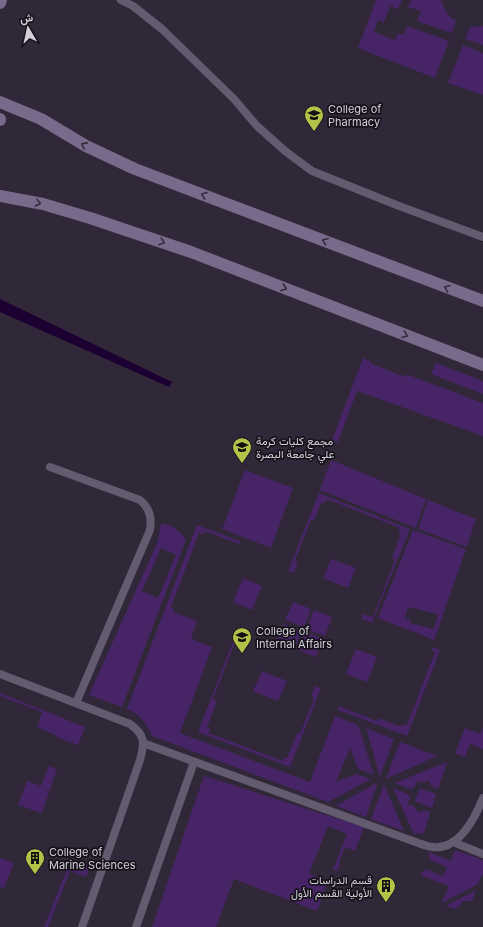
<svg xmlns="http://www.w3.org/2000/svg" width="483" height="927" viewBox="0 0 483 927" font-family="Inter,Vazirmatn,sans-serif">
<style>
.green{fill:#472465;fill-rule:evenodd}
.water{fill:#1c0032}
.lines{fill:none;stroke-linecap:round;stroke-linejoin:round}
.lane{stroke:#645b6f;stroke-width:8}
.secondary{stroke:#79698a;stroke-width:12}
.oneway{stroke:#342c3c}
.labels{text-anchor:middle;dominant-baseline:central;stroke-width:3.5;stroke-linejoin:round;paint-order:stroke}
.poi-label{font-size:11px;fill:#d5d0dc;stroke:#16121a;text-anchor:start}
</style>
<rect width="100%" height="100%" fill="#302839"/>
<!-- green -->
<g class="green">
<path d="M 376,0 L 402,0 L 398,9 L 390,6 L 384,22 L 378,20 L 374,32 L 395,40 L 398,33 L 404,35 L 407,26 L 449,41 L 435,78 L 358,48 Z"/>
<path d="M 411,0 L 441,0 C 444,9 448,16 456,21 L 452,33 L 417,21 L 421,11 L 408,7 Z"/>
<path d="M 483,26 L 483,45 L 465,39 L 470,27 Z"/>
<path d="M 463,45 L 483,53 L 483,95 L 448,83 Z"/>
<path d="M 363,358 L 370,361 L 370,363 L 405,377 L 406,374 L 483,403 L 483,436 L 357,391 L 338,442 L 332,440 Z"/>
<path d="M 436,363 L 483,381 L 483,394 L 431,374 Z"/>
<path d="M 331,460 L 426,499 L 416,528 L 320,490 Z"/>
<path d="M 245,470 L 293,488 L 271,548 L 222,529 Z"/>
<path d="M 319,493 L 410,529 L 372,623 L 361,619 L 363,614 L 373,617 L 395,560 L 392,558 L 401,533 L 398,531 L 400,528 L 327,499 L 325,503 L 322,502 L 314,520 L 311,520 L 295,560 L 298,562 L 294,573 L 288,571 Z"/>
<path d="M 428,500 L 476,519 L 467,547 L 418,529 Z"/>
<path d="M 161,524 C 172,524 181,531 186,540 L 122,707 L 89,695 L 158,541 ZM 161,548 L 176,555 L 158,598 L 142,591 Z"/>
<path d="M 197,525 L 240,541 L 239,544 L 204,531 L 203,534 L 199,533 L 171,607 L 174,608 L 173,612 L 197,621 L 191,639 L 212,647 L 180,733 L 310,782 L 335,716 L 358,725 L 374,775 L 358,769 L 350,748 L 336,782 L 356,774 L 371,779 L 328,802 L 152,736 C 147,724 140,714 127,709 Z"/>
<path d="M 413,530 L 466,549 L 434,640 L 378,618 ZM 408,607 L 438,614 L 434,629 L 410,623 L 411,620 L 405,618 Z"/>
<path d="M 331,559 L 356,568 L 348,588 L 323,578 Z"/>
<path d="M 243,578 L 262,586 L 252,610 L 233,602 Z"/>
<path d="M 293,602 L 311,609 L 305,625 L 301,626 L 285,620 Z"/>
<path d="M 314,610 L 332,617 L 325,636 L 309,630 L 308,626 Z"/>
<path d="M 284,624 L 299,630 L 301,633 L 295,648 L 277,641 Z"/>
<path d="M 308,633 L 323,639 L 316,657 L 298,650 L 304,635 Z"/>
<path d="M 238,636 L 248,640 L 245,646 L 235,642 L 213,699 L 217,701 L 207,727 L 210,729 L 208,733 L 283,761 L 284,758 L 287,758 L 297,733 L 300,734 L 314,698 L 311,696 L 315,686 L 321,688 L 290,767 L 198,732 L 234,639 L 237,640 Z"/>
<path d="M 433,647 L 440,650 L 407,736 L 338,710 L 339,706 L 377,721 L 378,718 L 401,727 L 403,724 L 407,725 L 435,652 L 432,651 Z"/>
<path d="M 356,649 L 377,657 L 367,682 L 346,674 Z"/>
<path d="M 262,671 L 287,681 L 278,701 L 253,691 Z"/>
<path d="M 0,693 L 85,727 L 78,745 L 56,737 L 56,735 L 37,727 L 42,712 L 0,696 Z"/>
<path d="M 483,727 L 483,749 L 470,744 L 465,757 L 455,753 L 465,728 L 480,734 Z"/>
<path d="M 366,728 L 394,739 L 380,777 Z"/>
<path d="M 400,742 L 437,756 L 386,779 Z"/>
<path d="M 447,762 L 438,789 L 431,786 L 429,780 L 424,783 L 417,781 L 414,788 L 410,789 L 395,783 Z"/>
<path d="M 49,766 L 57,769 L 42,813 L 18,805 L 27,781 L 41,786 Z"/>
<path d="M 204,776 L 364,827 L 355,851 L 345,847 L 339,863 L 340,864 L 338,871 L 333,869 L 347,834 L 328,826 L 309,874 L 328,881 L 317,911 L 234,879 L 216,927 L 152,927 Z"/>
<path d="M 378,782 L 366,817 L 336,806 Z"/>
<path d="M 384,784 L 404,831 L 371,819 Z"/>
<path d="M 393,788 L 408,794 L 410,797 L 408,804 L 415,807 L 418,813 L 423,810 L 430,812 L 424,833 L 414,834 Z"/>
<path d="M 420,788 L 436,794 L 432,808 L 415,801 Z"/>
<path d="M 455,850 L 483,860 L 483,875 L 482,875 L 478,884 L 442,903 L 449,886 L 420,875 L 426,869 L 443,876 L 447,867 L 430,860 L 428,852 L 451,861 Z"/>
<path d="M 0,858 L 14,863 L 4,888 L 0,887 Z"/>
<path d="M 71,859 L 90,866 L 86,877 L 70,871 L 48,927 L 44,927 Z"/>
<path d="M 476,890 L 472,901 L 462,901 L 460,905 L 455,909 L 446,906 Z"/>
</g>
<!-- water -->
<path class="water" d="M 0,299 L 172,382 L 169,387 L 0,312 Z"/>
<g class="lines">
<!-- lane -->
<g class="lane">
<path d="M 121,0 L 133,6 L 162,29 L 234,99 L 257,126 L 285,151 L 312,171 L 399,206 L 483,237"/>
<path d="M 50,467 L 140,500 C 150,508 152,518 150,530 L 76,703"/>
<path d="M 0,674 L 130,724 C 145,735 145,742 140,760 L 82,927"/>
<path d="M 143,743 L 421,844 C 425,845 429,847 433,847 C 459,850 475,818 483,798"/>
<path d="M 453,842 L 483,854"/>
<path d="M 136,927 L 194,762"/>
</g>
<!-- secondary -->
<g class="secondary">
<path d="M 0,3 L 1,0"/>
<path d="M 0,102 L 41,119 L 86,146 L 135,169 L 483,301"/>
<path d="M 0,119 L 0,120"/>
<path d="M 0,196 L 43,204 L 90,218 L 191,252 L 483,365"/>
</g>
</g>
<!-- one-way arrows -->
<defs><path id="oneway-chevron" d="M-2-3.5L2.5 0L-2 3.5" fill="none" stroke-width="1.6" stroke-linecap="round" stroke-linejoin="round"/></defs>
<g class="oneway">
<use href="#oneway-chevron" transform="translate(84 145) rotate(-152)"/>
<use href="#oneway-chevron" transform="translate(204 195) rotate(-159)"/>
<use href="#oneway-chevron" transform="translate(38 203) rotate(14)"/>
<use href="#oneway-chevron" transform="translate(325 241) rotate(-159)"/>
<use href="#oneway-chevron" transform="translate(162 242) rotate(19)"/>
<use href="#oneway-chevron" transform="translate(284 288) rotate(21)"/>
<use href="#oneway-chevron" transform="translate(447 288) rotate(-159)"/>
<use href="#oneway-chevron" transform="translate(405 335) rotate(21)"/>
</g>
<!-- icons -->
<defs>
<symbol id="university-pin" viewBox="-11 -11 22 30"><path d="M0 17L-7.5 6A9.5 9.5 0 1 1 7.5 6Z" fill="#b4c24a" stroke="#16121a"/><path d="M0-5L7-2L0 1L-7-2ZM-4 1L0 2.5L4 1V4Q0 6-4 4Z" fill="#111"/></symbol>
<symbol id="building-pin" viewBox="-11 -11 22 30"><path d="M0 17L-7.5 6A9.5 9.5 0 1 1 7.5 6Z" fill="#b4c24a" stroke="#16121a"/><path d="M-4-6H4V6H1V3H-1V6H-4ZM-2.5-4.3h1.7v1.8h-1.7ZM.8-4.3h1.7v1.8H.8ZM-2.5-1h1.7V.8h-1.7ZM.8-1h1.7V.8H.8Z" fill="#111"/></symbol>
</defs>
<g fill-rule="evenodd">
<use href="#university-pin" x="303" y="104" width="22" height="30"/>
<use href="#university-pin" x="231" y="436" width="22" height="30"/>
<use href="#university-pin" x="231" y="626" width="22" height="30"/>
<use href="#building-pin" x="24" y="847" width="22" height="30"/>
<use href="#building-pin" x="375" y="875" width="22" height="30"/>
</g>
<g class="labels">
<!-- poi labels -->
<g class="poi-label">
<text x="328" y="109">College of<tspan x="328" dy="13">Pharmacy</tspan></text>
<text x="256" y="441">مجمع كليات كرمة<tspan x="256" dy="13">علي جامعة البصرة</tspan></text>
<text x="256" y="631">College of<tspan x="256" dy="13">Internal Affairs</tspan></text>
<text x="49" y="852">College of<tspan x="49" dy="13">Marine Sciences</tspan></text>
<text x="372" y="880" text-anchor="end">قسم الدراسات<tspan x="372" dy="13">الأولية القسم الأول</tspan></text>
</g>
</g>
<!-- north arrow -->
<g transform="translate(28 28) rotate(351)" stroke="#16121a" stroke-width="3" paint-order="stroke">
<path d="M0-3L7 15L0 10L-7 15Z" fill="#d5d0dc"/>
<text y="-6" font-size="11" font-weight="bold" text-anchor="middle" fill="#d5d0dc">ش</text>
</g>
</svg>
